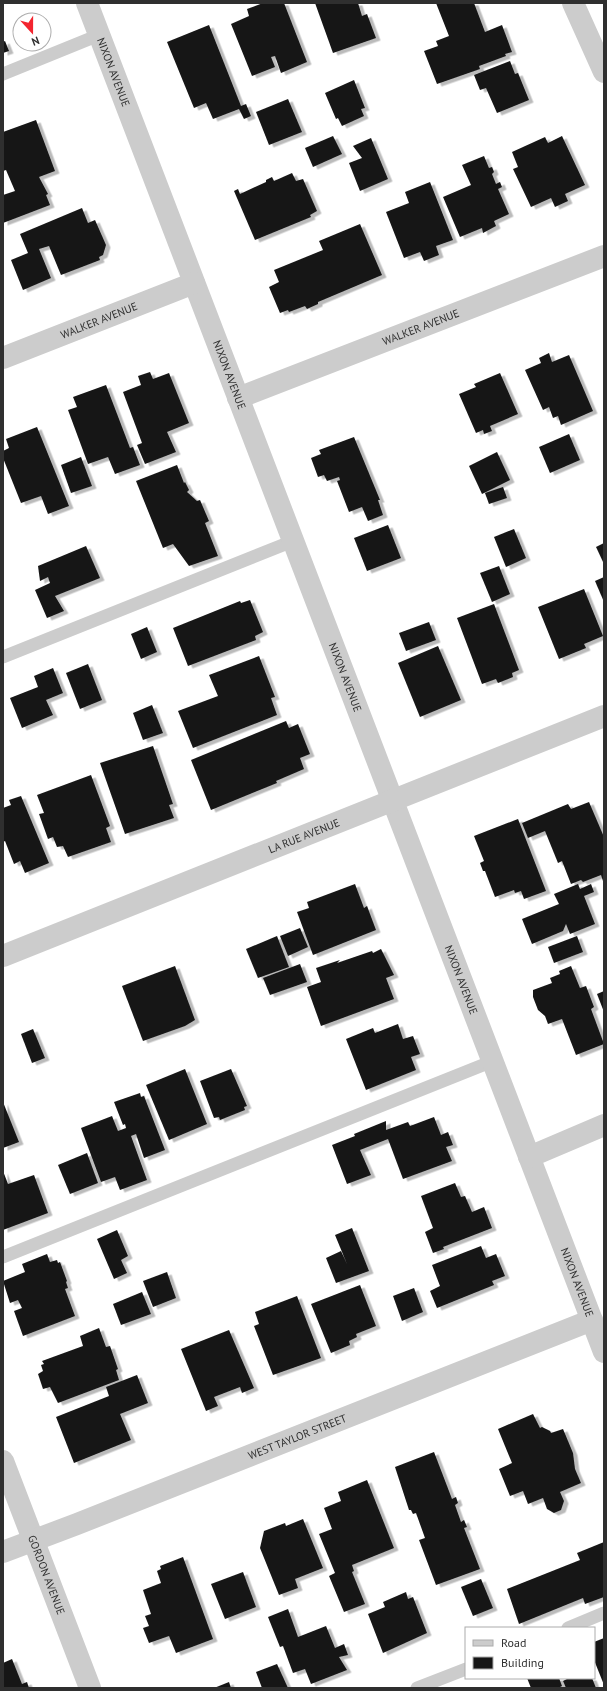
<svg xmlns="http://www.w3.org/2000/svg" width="607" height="1691" viewBox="0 0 607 1691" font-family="'PT Sans',sans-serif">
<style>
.building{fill:#161616;filter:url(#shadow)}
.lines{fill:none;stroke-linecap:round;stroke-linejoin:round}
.service{stroke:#ccc;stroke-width:13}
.minor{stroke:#ccc;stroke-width:22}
.labels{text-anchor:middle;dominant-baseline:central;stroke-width:4;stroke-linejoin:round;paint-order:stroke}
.street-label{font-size:11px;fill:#2f2f2f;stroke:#fff}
</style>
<defs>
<filter id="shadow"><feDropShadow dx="4.5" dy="2.5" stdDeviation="0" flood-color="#0004"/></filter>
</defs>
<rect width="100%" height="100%" fill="#fff"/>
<!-- building -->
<g class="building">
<path d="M 263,3 L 284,3 L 307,62 L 281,73 L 275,56 L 271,57 L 275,67 L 252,76 L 231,24 L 249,16 L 247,9 Z"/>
<path d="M 315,3 L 358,3 L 362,16 L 367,14 L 376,38 L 333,53 Z"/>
<path d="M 436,3 L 474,3 L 485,32 L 502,25 L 512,52 L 505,54 L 506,56 L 479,66 L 480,69 L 437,84 L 424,51 L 438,46 L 436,41 L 449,36 Z"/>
<path d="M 209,25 L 241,106 L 246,104 L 251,116 L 244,119 L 239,109 L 213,119 L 206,103 L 194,108 L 167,42 Z"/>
<path d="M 5,41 L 9,51 L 3,53 L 3,42 Z"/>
<path d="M 510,61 L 515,74 L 518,73 L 529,100 L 497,113 L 486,88 L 480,90 L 474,75 Z"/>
<path d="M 354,80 L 365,108 L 361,109 L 364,116 L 342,126 L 338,118 L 336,119 L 325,93 Z"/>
<path d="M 288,99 L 302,132 L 269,145 L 256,112 Z"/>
<path d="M 36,120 L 55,171 L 39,177 L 48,194 L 46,195 L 50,205 L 3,223 L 3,195 L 15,191 L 6,170 L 3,171 L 3,132 Z"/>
<path d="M 333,136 L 342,154 L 313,167 L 305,148 Z"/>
<path d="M 562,136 L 585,185 L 565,194 L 568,201 L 555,207 L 551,198 L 531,207 L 513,169 L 518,167 L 512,152 L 545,137 L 548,143 Z"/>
<path d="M 371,138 L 388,179 L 360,191 L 349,163 L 362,158 L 353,146 Z"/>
<path d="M 484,156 L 489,168 L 492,167 L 494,172 L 492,174 L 496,184 L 500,182 L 502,187 L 498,189 L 509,214 L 494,221 L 496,226 L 483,233 L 482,228 L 460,237 L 443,197 L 471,185 L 462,165 Z"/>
<path d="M 292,173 L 296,181 L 303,179 L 317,211 L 310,215 L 311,217 L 255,240 L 234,191 L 238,189 L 240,194 L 266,182 L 266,180 L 272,177 L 274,181 Z"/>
<path d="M 430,182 L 453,240 L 436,246 L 439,255 L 424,261 L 420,252 L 404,258 L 386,212 L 409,203 L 405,192 Z"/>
<path d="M 82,208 L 88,223 L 95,220 L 106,245 L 103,255 L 99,257 L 100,260 L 61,275 L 49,246 L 39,249 L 51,278 L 23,290 L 11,260 L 28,253 L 20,234 Z"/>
<path d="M 360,224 L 382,275 L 318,302 L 318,304 L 307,309 L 305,306 L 289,312 L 288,310 L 280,313 L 269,287 L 279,282 L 274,270 L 323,250 L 319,241 Z"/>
<path d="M 549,353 L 552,362 L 569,355 L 593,411 L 561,425 L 558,416 L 553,418 L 549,407 L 543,410 L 525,370 L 541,363 L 539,358 Z"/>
<path d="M 150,372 L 153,379 L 169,373 L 189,423 L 167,432 L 176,452 L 145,464 L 137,445 L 142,443 L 123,392 L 141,385 L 138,376 Z"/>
<path d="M 500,373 L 518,414 L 490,426 L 492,431 L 484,434 L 483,430 L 476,433 L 459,394 L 476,387 L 474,384 Z"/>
<path d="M 106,385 L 130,448 L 133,447 L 140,465 L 115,474 L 108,457 L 88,464 L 68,410 L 77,407 L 73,397 Z"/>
<path d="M 37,427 L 69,506 L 48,514 L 41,496 L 21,503 L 3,458 L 3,451 L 9,448 L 6,439 Z"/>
<path d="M 569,434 L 580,460 L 550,473 L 539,447 Z"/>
<path d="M 354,437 L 380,500 L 378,500 L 383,515 L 368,521 L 362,507 L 349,512 L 337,481 L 340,480 L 339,477 L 327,481 L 324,475 L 318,477 L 311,458 L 321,454 L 319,450 Z"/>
<path d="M 497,452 L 510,480 L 482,494 L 469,466 Z"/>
<path d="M 81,457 L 92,486 L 71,493 L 61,465 Z"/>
<path d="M 177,465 L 184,483 L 185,482 L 189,490 L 187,492 L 197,501 L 200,500 L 209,521 L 205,523 L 218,556 L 189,566 L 173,544 L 163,548 L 136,481 Z"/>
<path d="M 503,487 L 507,498 L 489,504 L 485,493 Z"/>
<path d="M 388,525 L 401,558 L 367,571 L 354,538 Z"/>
<path d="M 514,529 L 526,558 L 506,567 L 494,537 Z"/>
<path d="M 604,543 L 604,564 L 596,547 Z"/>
<path d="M 86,546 L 100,578 L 55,596 L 64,611 L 47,618 L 35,590 L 50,583 L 48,577 L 40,581 L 38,566 Z"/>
<path d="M 499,566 L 510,594 L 492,602 L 480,573 Z"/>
<path d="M 604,577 L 604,602 L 595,581 Z"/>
<path d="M 584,589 L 603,636 L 584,644 L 586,648 L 559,659 L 538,607 Z"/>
<path d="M 250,600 L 263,632 L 255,636 L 256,640 L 188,666 L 173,628 L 240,601 L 241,603 Z"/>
<path d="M 494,604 L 519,670 L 512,673 L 513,677 L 498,683 L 496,679 L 482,684 L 457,618 Z"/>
<path d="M 429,622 L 436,640 L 406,651 L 399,633 Z"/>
<path d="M 147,627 L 157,652 L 141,659 L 131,634 Z"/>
<path d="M 438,646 L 461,700 L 420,717 L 398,663 Z"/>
<path d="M 259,656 L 275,697 L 271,698 L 277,715 L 193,748 L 178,711 L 218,696 L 209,675 Z"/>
<path d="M 88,664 L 102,700 L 80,709 L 66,673 Z"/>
<path d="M 53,668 L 63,693 L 46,700 L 53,715 L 22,728 L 10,698 L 38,687 L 34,676 Z"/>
<path d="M 152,705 L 163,733 L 143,740 L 133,713 Z"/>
<path d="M 286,721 L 289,728 L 298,724 L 310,754 L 300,758 L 304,769 L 276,781 L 277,783 L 211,810 L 191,760 Z"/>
<path d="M 153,746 L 173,804 L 169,805 L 174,818 L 125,834 L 100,763 Z"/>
<path d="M 91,775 L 110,826 L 106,828 L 111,842 L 68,857 L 63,846 L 57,847 L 53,837 L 48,839 L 39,814 L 44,813 L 37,795 Z"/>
<path d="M 21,796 L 49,863 L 25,873 L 20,861 L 14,864 L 5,841 L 3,842 L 3,808 L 11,805 L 9,800 Z"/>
<path d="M 589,802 L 604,837 L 604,884 L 601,875 L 583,882 L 581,880 L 571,884 L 562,861 L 558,863 L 545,831 L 528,838 L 522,823 L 568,804 L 571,809 Z"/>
<path d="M 518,819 L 546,891 L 524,899 L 521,891 L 515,893 L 514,890 L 495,897 L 485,871 L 483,871 L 480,863 L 484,861 L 474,836 Z"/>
<path d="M 355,884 L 364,908 L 367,906 L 376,930 L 313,955 L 297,912 L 309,908 L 307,902 Z"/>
<path d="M 578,884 L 580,889 L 591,884 L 594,892 L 584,896 L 595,924 L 570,934 L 566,924 L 563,931 L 532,944 L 522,919 L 559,904 L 554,894 Z"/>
<path d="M 300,928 L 308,947 L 288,956 L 280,936 Z"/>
<path d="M 277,936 L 289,967 L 258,978 L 246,949 Z"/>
<path d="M 577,936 L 583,952 L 554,963 L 548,947 Z"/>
<path d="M 381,949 L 394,975 L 386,978 L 394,999 L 321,1026 L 307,987 L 321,982 L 316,968 L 340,960 L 337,963 L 372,951 L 373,953 Z"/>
<path d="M 300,964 L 307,982 L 270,995 L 263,978 Z"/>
<path d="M 175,966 L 195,1020 L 185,1026 L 143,1041 L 122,986 Z"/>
<path d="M 571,966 L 580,988 L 586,986 L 594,1007 L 591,1009 L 604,1044 L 576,1055 L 562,1019 L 548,1024 L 545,1016 L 538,1010 L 533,997 L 533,990 L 552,983 L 550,978 L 560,974 L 559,971 Z"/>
<path d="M 604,991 L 604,1012 L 597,994 Z"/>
<path d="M 398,1024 L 403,1039 L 413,1036 L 420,1054 L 411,1057 L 416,1070 L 366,1090 L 346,1039 L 373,1028 L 375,1033 Z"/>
<path d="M 33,1029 L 45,1058 L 32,1063 L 21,1034 Z"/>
<path d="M 185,1069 L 207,1124 L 169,1140 L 146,1085 Z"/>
<path d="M 231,1069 L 247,1106 L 244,1107 L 245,1110 L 220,1120 L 219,1117 L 214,1118 L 200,1081 Z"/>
<path d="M 140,1093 L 141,1097 L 144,1096 L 165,1150 L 144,1158 L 136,1134 L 131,1136 L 147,1180 L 120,1190 L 115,1177 L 101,1182 L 81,1128 L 112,1116 L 118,1131 L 126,1128 L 125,1124 L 123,1125 L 114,1102 Z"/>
<path d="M 3,1102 L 19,1142 L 3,1148 Z"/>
<path d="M 434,1117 L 441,1135 L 448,1132 L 453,1145 L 446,1147 L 452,1161 L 403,1179 L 388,1139 L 360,1150 L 371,1175 L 347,1184 L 332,1145 L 355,1136 L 354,1134 L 386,1121 L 386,1130 L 408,1122 L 410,1126 Z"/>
<path d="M 87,1153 L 98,1183 L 70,1194 L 58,1165 Z"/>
<path d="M 3,1171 L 8,1184 L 34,1175 L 48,1213 L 3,1230 Z"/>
<path d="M 455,1183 L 461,1197 L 465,1196 L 472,1212 L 484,1207 L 492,1228 L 443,1247 L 444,1249 L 433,1253 L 425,1232 L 433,1228 L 421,1196 Z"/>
<path d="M 352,1228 L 369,1271 L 336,1283 L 326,1258 L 341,1251 L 347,1264 L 335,1235 Z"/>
<path d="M 117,1230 L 128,1256 L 121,1260 L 127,1273 L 114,1279 L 97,1239 Z"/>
<path d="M 481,1246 L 486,1258 L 496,1254 L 505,1276 L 492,1281 L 494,1285 L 437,1308 L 430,1291 L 440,1286 L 432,1265 Z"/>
<path d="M 47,1254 L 50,1262 L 57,1260 L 58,1263 L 60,1262 L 67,1281 L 66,1282 L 68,1288 L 65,1289 L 75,1316 L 23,1336 L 14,1311 L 22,1308 L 18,1300 L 10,1303 L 3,1281 L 25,1272 L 22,1264 Z"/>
<path d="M 167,1272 L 176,1298 L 153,1307 L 143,1281 Z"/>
<path d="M 360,1285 L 376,1326 L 356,1334 L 357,1337 L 349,1341 L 350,1345 L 331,1353 L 311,1304 Z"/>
<path d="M 414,1288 L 423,1312 L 402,1321 L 393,1296 Z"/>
<path d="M 142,1292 L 151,1314 L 121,1325 L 113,1304 Z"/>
<path d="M 297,1296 L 321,1358 L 273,1375 L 254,1326 L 259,1324 L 255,1312 Z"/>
<path d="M 99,1328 L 106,1347 L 110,1346 L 118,1369 L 116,1370 L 119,1380 L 58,1403 L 50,1387 L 43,1389 L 38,1374 L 43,1371 L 41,1365 L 44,1364 L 42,1361 L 83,1346 L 80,1336 Z"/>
<path d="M 229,1330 L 254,1388 L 242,1393 L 240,1387 L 214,1397 L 218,1406 L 206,1411 L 181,1349 Z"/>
<path d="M 137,1375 L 148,1403 L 120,1414 L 131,1440 L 74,1463 L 56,1417 L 109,1396 L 106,1387 Z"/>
<path d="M 533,1414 L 540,1428 L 542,1427 L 550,1431 L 551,1433 L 563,1429 L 573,1453 L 575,1469 L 581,1483 L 560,1492 L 564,1501 L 561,1510 L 554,1513 L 547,1509 L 543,1498 L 528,1504 L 523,1491 L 510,1496 L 499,1469 L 512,1463 L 498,1429 Z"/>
<path d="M 434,1452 L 452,1499 L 456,1497 L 458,1503 L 455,1505 L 461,1522 L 464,1520 L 467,1527 L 464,1528 L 480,1569 L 436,1585 L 419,1540 L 425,1538 L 416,1513 L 413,1514 L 411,1510 L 409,1510 L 395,1467 Z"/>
<path d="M 367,1480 L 394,1548 L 352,1565 L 354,1571 L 352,1572 L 365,1604 L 344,1612 L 329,1576 L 335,1573 L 319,1534 L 332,1529 L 324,1508 L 341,1501 L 338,1492 Z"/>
<path d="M 303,1519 L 323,1568 L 295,1579 L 298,1588 L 279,1595 L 260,1548 L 264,1531 L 285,1523 L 286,1526 Z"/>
<path d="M 604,1542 L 604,1597 L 585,1604 L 583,1598 L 519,1624 L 507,1589 L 580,1560 L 577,1553 Z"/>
<path d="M 183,1557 L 213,1639 L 176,1653 L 169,1636 L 149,1643 L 143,1628 L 149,1626 L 145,1616 L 151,1614 L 143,1590 L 161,1583 L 157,1571 L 161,1569 L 160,1566 Z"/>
<path d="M 243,1572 L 256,1607 L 225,1619 L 211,1584 Z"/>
<path d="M 481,1579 L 493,1608 L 473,1616 L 461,1587 Z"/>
<path d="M 406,1592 L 408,1599 L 413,1597 L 427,1633 L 383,1653 L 368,1614 L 385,1607 L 383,1602 Z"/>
<path d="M 288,1609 L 298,1637 L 326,1626 L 335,1648 L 344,1644 L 348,1655 L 339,1657 L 347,1670 L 311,1684 L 305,1669 L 293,1673 L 283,1646 L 280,1647 L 268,1617 Z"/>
<path d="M 604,1638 L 604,1685 L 594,1660 L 594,1642 Z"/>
<path d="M 12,1659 L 22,1684 L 27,1682 L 29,1688 L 3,1688 L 3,1663 Z"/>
<path d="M 277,1664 L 288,1688 L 262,1688 L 256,1672 Z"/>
<path d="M 527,1678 L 559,1678 L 562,1686 L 558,1688 L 531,1688 Z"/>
<path d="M 569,1678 L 592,1678 L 596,1688 L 566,1688 L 563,1681 Z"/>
<path d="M 229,1682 L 231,1688 L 214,1688 Z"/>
</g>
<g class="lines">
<!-- service -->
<g class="service">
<path d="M 3,74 L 99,35"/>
<path d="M 3,657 L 293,541"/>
<path d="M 3,1257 L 493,1061"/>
<path d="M 568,1628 L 604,1613"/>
<path d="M 417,1688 L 466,1669"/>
</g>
<!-- minor -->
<g class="minor">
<path id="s1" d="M 87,3 L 604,1352"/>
<path d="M 573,3 L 604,72"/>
<path id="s2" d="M 3,358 L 194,283"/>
<path id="s3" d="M 238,398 L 604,256"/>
<path id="s4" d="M 3,956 L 604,716"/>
<path d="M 529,1157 L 604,1125"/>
<path id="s5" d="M 3,1461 L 90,1688"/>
<path id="s6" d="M 3,1552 L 77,1524 L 592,1320"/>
</g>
</g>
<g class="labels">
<!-- street labels -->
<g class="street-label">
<text stroke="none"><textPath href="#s1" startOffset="74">NIXON AVENUE</textPath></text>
<text stroke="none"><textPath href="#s2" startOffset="103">WALKER AVENUE</textPath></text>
<text stroke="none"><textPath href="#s3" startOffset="196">WALKER AVENUE</textPath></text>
<text stroke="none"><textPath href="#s1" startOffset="398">NIXON AVENUE</textPath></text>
<text stroke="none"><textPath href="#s1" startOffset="722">NIXON AVENUE</textPath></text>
<text stroke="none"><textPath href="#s4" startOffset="324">LA RUE AVENUE</textPath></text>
<text stroke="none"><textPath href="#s1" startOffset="1046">NIXON AVENUE</textPath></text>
<text stroke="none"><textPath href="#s1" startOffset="1370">NIXON AVENUE</textPath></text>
<text stroke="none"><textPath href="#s6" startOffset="316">WEST TAYLOR STREET</textPath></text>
<text stroke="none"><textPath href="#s5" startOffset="122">GORDON AVENUE</textPath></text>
</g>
</g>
<!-- border -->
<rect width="607" height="1691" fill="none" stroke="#2f2f2f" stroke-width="8"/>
<!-- legend -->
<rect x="465" y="1627" width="130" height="52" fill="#ffffff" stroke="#acacac"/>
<rect x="473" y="1640" width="20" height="6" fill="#cccccc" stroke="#acacac"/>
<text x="501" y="1647" font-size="12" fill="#2f2f2f">Road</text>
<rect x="473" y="1657" width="20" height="12" fill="#161616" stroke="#acacac"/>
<text x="501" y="1667" font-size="12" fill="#2f2f2f">Building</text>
<!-- north arrow -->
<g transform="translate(32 32) rotate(159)"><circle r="19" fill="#ffffff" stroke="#acacac"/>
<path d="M0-3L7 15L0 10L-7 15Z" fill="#f3252f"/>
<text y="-6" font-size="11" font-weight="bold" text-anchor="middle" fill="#2f2f2f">N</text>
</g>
</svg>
